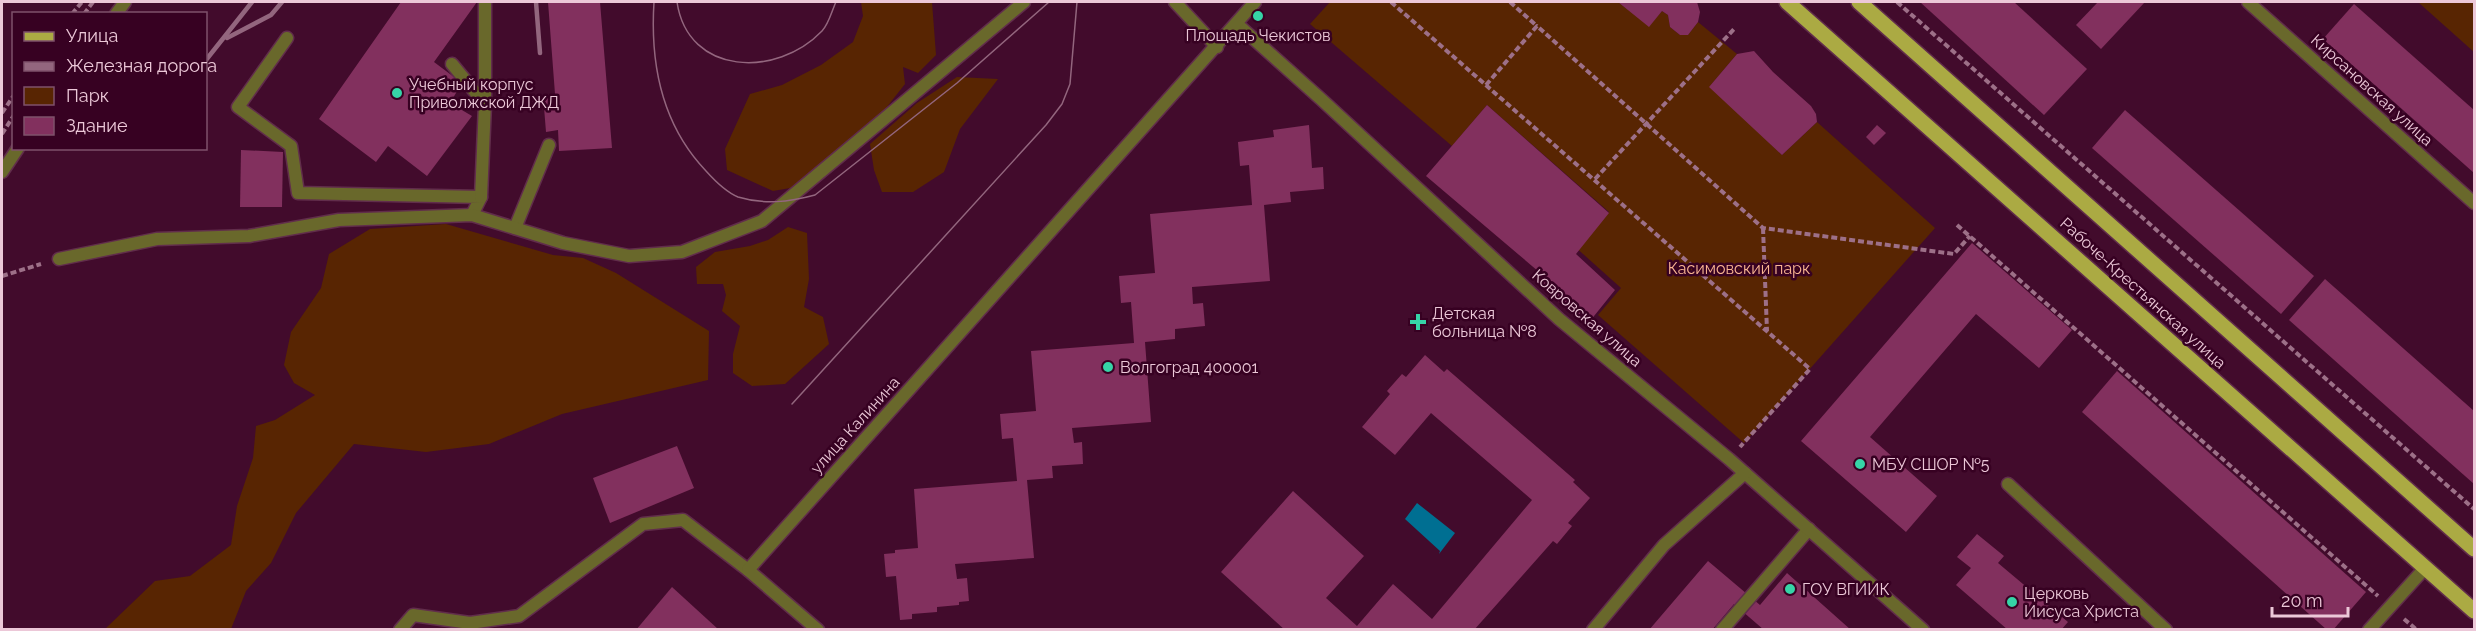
<svg xmlns="http://www.w3.org/2000/svg" width="2476" height="631" viewBox="0 0 2476 631" font-family="Raleway,sans-serif">
<style>
.green{fill:#582502}
.water{fill:#006f92}
.building{fill:#82305e}
.lines{fill:none;stroke-linecap:round;stroke-linejoin:round}
.service-casing{stroke:#612d4b;stroke-width:15}
.minor-casing{stroke:#612d4b;stroke-width:15}
.tertiary-casing{stroke:#612d4b;stroke-width:15}
.primary-casing{stroke:#612d4b;stroke-width:18}
.path{stroke:#9d7088;stroke-width:4;stroke-dasharray:6 3;stroke-linecap:butt}
.service{stroke:#69682b;stroke-width:12}
.minor{stroke:#69682b;stroke-width:12}
.tertiary{stroke:#69682b;stroke-width:12}
.primary{stroke:#abaa43;stroke-width:15}
.tram{stroke:#93667e;stroke-width:1.5}
.rail{stroke:#93667e;stroke-width:4.5}
.poi-dot{fill:#36d4a7;stroke:#370122;stroke-width:2}
.labels{text-anchor:middle;dominant-baseline:central;stroke-width:5;stroke-linejoin:round;paint-order:stroke}
.poi-label{font-size:16px;fill:#ecc8d8;stroke:#370122;text-anchor:start}
.street-label{font-size:16px;fill:#ecc8d8;stroke:#370122}
.park-label{font-size:16px;fill:#fab692;stroke:#370122}
</style>
<rect width="100%" height="100%" fill="#420b2c"/>
<!-- green -->
<g class="green">
<path d="M 861,2 L 932,2 L 936,55 L 918,73 L 903,67 L 905,84 L 868,131 L 796,187 L 773,191 L 727,170 L 725,149 L 750,94 L 782,85 L 821,65 L 853,42 L 863,16 Z"/>
<path d="M 1330,2 L 1618,2 L 1649,26 L 1662,11 L 1668,15 L 1670,27 L 1680,35 L 1688,35 L 1698,22 L 1737,54 L 1710,86 L 1782,155 L 1817,122 L 1935,228 L 1744,443 L 1598,315 L 1621,288 L 1573,245 L 1609,212 L 1487,105 L 1452,146 L 1310,24 Z"/>
<path d="M 2418,2 L 2474,2 L 2474,52 Z"/>
<path d="M 957,77 L 998,79 L 960,129 L 944,172 L 913,192 L 882,192 L 874,170 L 870,144 L 917,103 Z"/>
<path d="M 446,224 L 553,255 L 583,258 L 616,273 L 709,331 L 708,380 L 562,414 L 489,444 L 426,452 L 354,444 L 296,513 L 271,563 L 246,591 L 231,629 L 105,629 L 155,581 L 190,576 L 231,545 L 237,506 L 253,458 L 256,426 L 275,420 L 315,395 L 294,383 L 284,365 L 291,332 L 321,288 L 329,254 L 370,229 Z"/>
<path d="M 788,227 L 807,233 L 809,279 L 804,307 L 823,317 L 829,344 L 785,384 L 752,386 L 733,373 L 733,354 L 740,326 L 722,311 L 726,295 L 723,284 L 697,284 L 696,267 L 715,252 L 750,246 L 768,240 Z"/>
</g>
<!-- water -->
<path class="water" d="M 1417,503 L 1455,533 L 1439,554 L 1440,551 L 1405,519 Z"/>
<!-- building -->
<g class="building">
<path d="M 401,2 L 477,2 L 434,62 L 462,83 L 450,103 L 472,116 L 427,176 L 388,146 L 376,162 L 319,119 Z"/>
<path d="M 548,2 L 600,2 L 612,148 L 559,151 L 558,130 L 546,132 L 543,95 L 555,94 Z"/>
<path d="M 1618,2 L 1697,2 L 1700,12 L 1698,22 L 1688,35 L 1680,35 L 1670,27 L 1668,15 L 1662,11 L 1649,27 Z"/>
<path d="M 1920,2 L 2014,2 L 2087,69 L 2044,115 Z"/>
<path d="M 2098,2 L 2145,2 L 2101,49 L 2076,25 Z"/>
<path d="M 2354,4 L 2474,110 L 2474,173 L 2323,39 Z"/>
<path d="M 1754,51 L 1773,72 L 1811,106 L 1816,114 L 1817,122 L 1782,155 L 1709,87 L 1737,54 Z"/>
<path d="M 1487,105 L 1609,213 L 1576,254 L 1615,290 L 1586,326 L 1538,284 L 1545,277 L 1426,176 Z"/>
<path d="M 2125,110 L 2314,276 L 2281,314 L 2092,148 Z"/>
<path d="M 1309,125 L 1312,168 L 1323,167 L 1324,189 L 1290,192 L 1291,202 L 1264,205 L 1270,281 L 1192,287 L 1193,304 L 1203,303 L 1205,326 L 1175,329 L 1175,339 L 1145,342 L 1151,422 L 1072,428 L 1074,443 L 1082,442 L 1083,464 L 1052,466 L 1053,478 L 1027,480 L 1034,558 L 955,564 L 957,579 L 967,578 L 969,601 L 959,602 L 959,605 L 937,607 L 937,612 L 912,614 L 912,619 L 900,620 L 896,576 L 886,577 L 884,554 L 895,553 L 895,550 L 918,548 L 914,489 L 1017,481 L 1013,438 L 1002,439 L 1000,414 L 1036,411 L 1031,351 L 1134,343 L 1131,302 L 1121,303 L 1119,276 L 1155,273 L 1150,214 L 1252,205 L 1249,165 L 1240,166 L 1238,142 L 1274,137 L 1273,130 Z"/>
<path d="M 1877,125 L 1886,133 L 1874,145 L 1866,137 Z"/>
<path d="M 241,150 L 283,152 L 282,207 L 240,207 Z"/>
<path d="M 1972,243 L 2072,330 L 2039,368 L 1976,314 L 1870,437 L 1937,496 L 1906,532 L 1801,441 Z"/>
<path d="M 2325,279 L 2474,411 L 2474,484 L 2289,320 Z"/>
<path d="M 1425,355 L 1444,372 L 1447,369 L 1575,480 L 1573,482 L 1590,498 L 1568,523 L 1572,526 L 1557,544 L 1553,541 L 1474,630 L 1285,630 L 1221,572 L 1293,491 L 1364,556 L 1326,598 L 1357,626 L 1393,584 L 1432,619 L 1532,500 L 1431,413 L 1395,455 L 1362,427 L 1390,394 L 1387,391 L 1402,374 L 1406,377 Z"/>
<path d="M 2117,371 L 2366,592 L 2333,630 L 2327,630 L 2082,412 Z"/>
<path d="M 677,446 L 694,488 L 610,523 L 593,478 Z"/>
<path d="M 1977,534 L 2004,556 L 1998,563 L 2068,622 L 2061,630 L 2008,630 L 1956,585 L 1971,568 L 1957,557 Z"/>
<path d="M 1708,561 L 1760,605 L 1787,573 L 1851,630 L 1764,630 L 1734,604 L 1712,630 L 1649,630 Z"/>
<path d="M 672,587 L 719,630 L 636,630 Z"/>
</g>
<g class="lines">
<defs>
<g id="service">
<path d="M 1175,2 L 1217,47"/>
<path d="M 287,38 L 238,107 L 291,146 L 298,193 L 481,197 L 472,215"/>
<path d="M 452,64 L 485,104"/>
<path d="M 481,197 L 485,104 L 485,2"/>
<path d="M 515,228 L 549,145"/>
<path d="M 59,259 L 157,239 L 249,236 L 339,220 L 472,215 L 563,243 L 629,256 L 682,252 L 762,221 L 1024,2"/>
<path d="M 2008,484 L 2166,630"/>
<path d="M 1722,630 L 1809,529"/>
<path d="M 2369,630 L 2425,568"/>
</g>
<g id="minor">
<path d="M 2248,2 L 2474,203"/>
<path d="M 116,14 L 125,2"/>
<path d="M 1237,24 L 1322,100 L 1559,319 L 1729,459 L 1923,630"/>
<path d="M 2,172 L 18,148"/>
<path d="M 400,630 L 413,615 L 470,623 L 519,616 L 643,524 L 683,520 L 748,570"/>
<path d="M 1593,630 L 1664,545 L 1745,473"/>
</g>
<path id="tertiary" d="M 818,630 L 748,570 L 1255,2"/>
<g id="primary">
<path d="M 1787,2 L 2474,611"/>
<path d="M 1859,2 L 2474,549"/>
</g>
</defs>
<!-- service casing -->
<use href="#service" class="service-casing"/>
<!-- minor casing -->
<use href="#minor" class="minor-casing"/>
<!-- tertiary casing -->
<use href="#tertiary" class="tertiary-casing"/>
<!-- primary casing -->
<use href="#primary" class="primary-casing"/>
<!-- path -->
<g class="path">
<path d="M 1391,2 L 1810,369 L 1740,447"/>
<path d="M 1510,2 L 1537,26"/>
<path d="M 1897,2 L 2474,509"/>
<path d="M 72,14 L 82,2"/>
<path d="M 84,14 L 93,2"/>
<path d="M 1486,85 L 1537,26 L 1763,228 L 1954,254 L 1970,236"/>
<path d="M 2,113 L 14,95"/>
<path d="M 2,134 L 14,115"/>
<path d="M 1595,179 L 1735,28"/>
<path d="M 1957,225 L 2378,596"/>
<path d="M 1763,228 L 1767,331"/>
<path d="M 2,276 L 41,264"/>
<path d="M 2404,619 L 2417,630"/>
</g>
<!-- service -->
<use href="#service" class="service"/>
<!-- minor -->
<use href="#minor" class="minor"/>
<!-- tertiary -->
<use href="#tertiary" class="tertiary"/>
<!-- primary -->
<use href="#primary" class="primary"/>
<!-- tram -->
<g class="tram">
<path d="M 654,2 C 650,64 662,125 706,171 C 715,181 726,192 738,197 C 764,205 789,202 815,195 L 957,83 L 1049,2"/>
<path d="M 677,2 C 688,76 777,78 822,31 C 829,24 832,10 836,2"/>
<path d="M 792,404 L 1046,125 L 1062,104 L 1070,84 L 1077,2"/>
</g>
<!-- rail -->
<g class="rail">
<path d="M 536,2 L 540,53"/>
<path d="M 227,38 L 271,15 L 282,2"/>
<path d="M 206,60 L 252,2"/>
</g>
</g>
<!-- markers -->
<g class="poi-dot">
<circle cx="1258" cy="16" r="6"/>
<circle cx="397" cy="93" r="6"/>
<path d="M1415 313h6v6h6v6h-6v6h-6v-6h-6v-6h6z"/>
<circle cx="1108" cy="367" r="6"/>
<circle cx="1860" cy="464" r="6"/>
<circle cx="1790" cy="589" r="6"/>
<circle cx="2012" cy="602" r="6"/>
</g>
<g class="labels">
<!-- poi labels -->
<g class="poi-label">
<text x="1258" y="35" text-anchor="middle">Площадь Чекистов</text>
<text x="409" y="84">Учебный корпус<tspan x="409" dy="18">Приволжской ДЖД</tspan></text>
<text x="1432" y="313">Детская<tspan x="1432" dy="18">больница №8</tspan></text>
<text x="1120" y="367">Волгоград 400001</text>
<text x="1872" y="464">МБУ СШОР №5</text>
<text x="1802" y="589">ГОУ ВГИИК</text>
<text x="2024" y="593">Церковь<tspan x="2024" dy="18">Иисуса Христа</tspan></text>
</g>
<!-- street labels -->
<g class="street-label">
<text transform="translate(2372 90) rotate(42)">Кирсановская улица</text>
<text transform="translate(2143 293) rotate(42)">Рабоче-Крестьянская улица</text>
<text transform="translate(1587 318) rotate(41)">Ковровская улица</text>
<text transform="translate(855 425) rotate(-48)">улица Калинина</text>
</g>
<!-- park labels -->
<g class="park-label">
<text x="1739" y="268">Касимовский парк</text>
</g>
</g>
<!-- border -->
<rect width="2476" height="631" fill="none" stroke="#ecc8d8" stroke-width="6"/>
<!-- legend -->
<rect x="12" y="12" width="195" height="138" fill="#370122" stroke="#7f516b" stroke-width="1.5"/>
<rect x="24" y="32" width="30" height="9" fill="#abaa43" stroke="#7f516b" stroke-width="1.5"/>
<text x="66" y="42" font-size="18" fill="#ecc8d8">Улица</text>
<rect x="24" y="62" width="30" height="9" fill="#93667e" stroke="#7f516b" stroke-width="1.5"/>
<text x="66" y="72" font-size="18" fill="#ecc8d8">Железная дорога</text>
<rect x="24" y="87" width="30" height="18" fill="#582502" stroke="#7f516b" stroke-width="1.5"/>
<text x="66" y="102" font-size="18" fill="#ecc8d8">Парк</text>
<rect x="24" y="117" width="30" height="18" fill="#82305e" stroke="#7f516b" stroke-width="1.5"/>
<text x="66" y="132" font-size="18" fill="#ecc8d8">Здание</text>
<!-- scale -->
<path d="M2272 607v9h76v-9" fill="none" stroke="#ecc8d8" stroke-width="3"/>
<text x="2281" y="607" font-size="18" fill="#ecc8d8" stroke="#370122" stroke-width="4.5" paint-order="stroke">20 m</text>
</svg>
